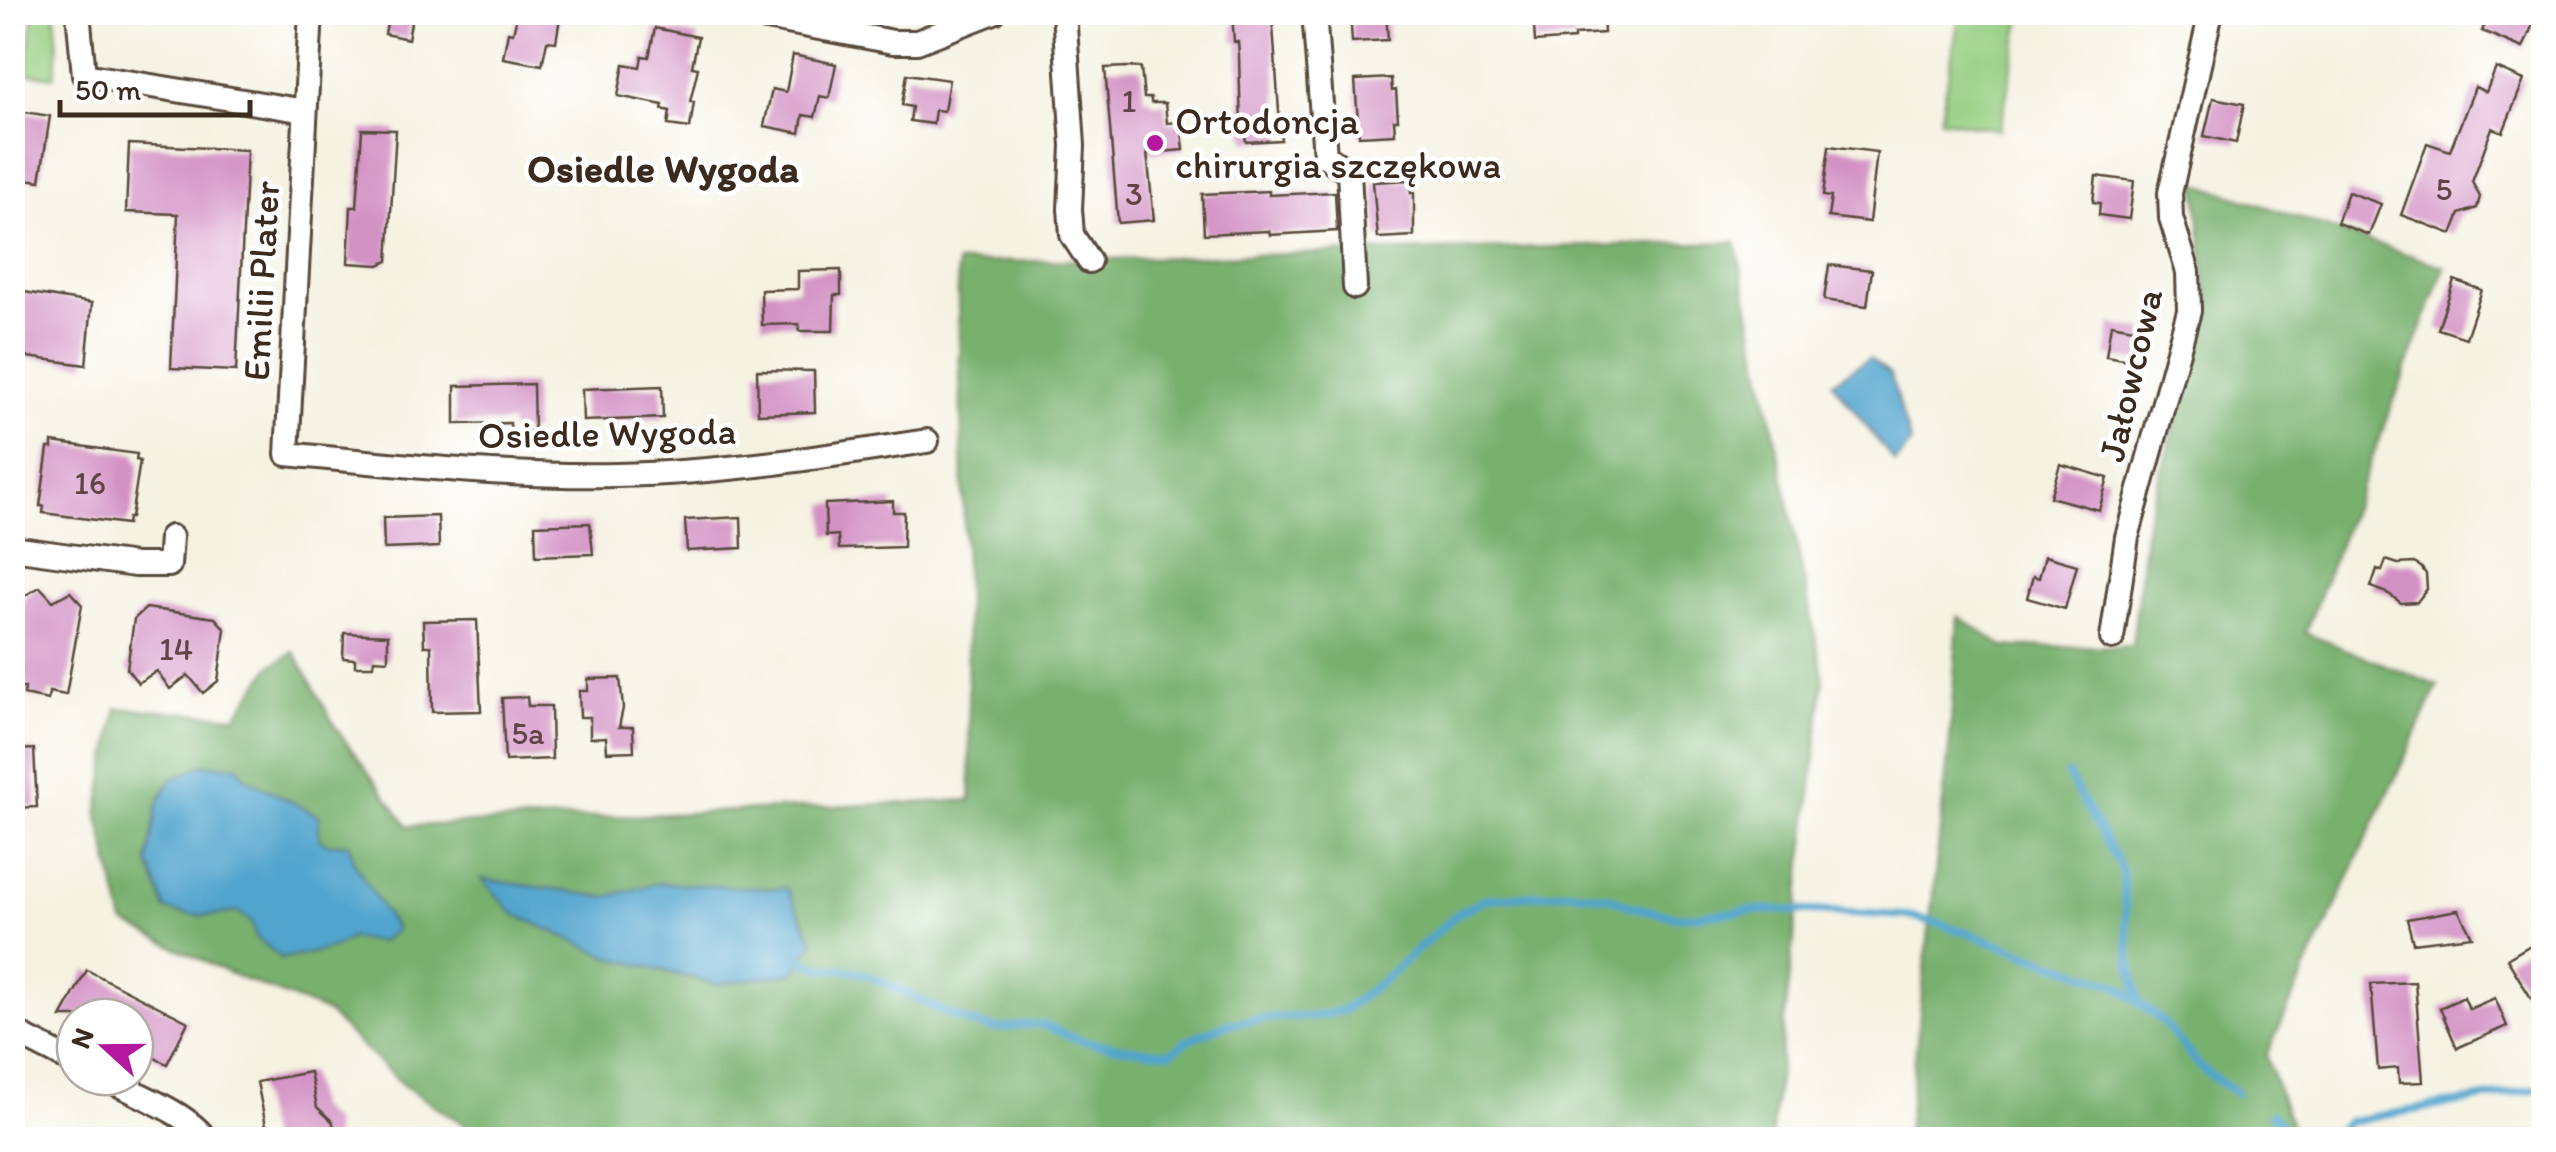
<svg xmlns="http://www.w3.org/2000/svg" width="2556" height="1152" viewBox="0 0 2556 1152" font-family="Itim,sans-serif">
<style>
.green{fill:#95cd80;stroke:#687c4f;stroke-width:2.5}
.forest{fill:#78b06e;stroke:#5a6d46;stroke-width:2.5}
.water{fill:#51a4cd;stroke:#466776;stroke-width:2.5}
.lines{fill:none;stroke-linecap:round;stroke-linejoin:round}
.stream{stroke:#51a4cd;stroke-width:8}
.building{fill:#d392c4}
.minor-casing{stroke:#57483b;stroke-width:28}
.minor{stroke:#fff;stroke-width:22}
.poi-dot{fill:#b5179e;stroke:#fff;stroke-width:4}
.labels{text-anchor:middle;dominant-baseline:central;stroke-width:9;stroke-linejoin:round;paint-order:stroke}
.number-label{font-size:32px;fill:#614448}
.poi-label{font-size:38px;fill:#3b2a1e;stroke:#fff;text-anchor:start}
.street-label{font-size:38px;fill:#3b2a1e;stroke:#fff}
.neighbourhood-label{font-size:40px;font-weight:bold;fill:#3b2a1e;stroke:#fff}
</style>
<rect width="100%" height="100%" fill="#fff"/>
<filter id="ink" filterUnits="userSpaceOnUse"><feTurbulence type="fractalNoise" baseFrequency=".01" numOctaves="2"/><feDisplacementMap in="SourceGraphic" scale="20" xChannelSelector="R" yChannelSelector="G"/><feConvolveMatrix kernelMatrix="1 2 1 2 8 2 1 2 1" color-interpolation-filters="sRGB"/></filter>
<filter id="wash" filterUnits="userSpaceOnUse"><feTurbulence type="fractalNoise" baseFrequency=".0048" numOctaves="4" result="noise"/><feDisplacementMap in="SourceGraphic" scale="40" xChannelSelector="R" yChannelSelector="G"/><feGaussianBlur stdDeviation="2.25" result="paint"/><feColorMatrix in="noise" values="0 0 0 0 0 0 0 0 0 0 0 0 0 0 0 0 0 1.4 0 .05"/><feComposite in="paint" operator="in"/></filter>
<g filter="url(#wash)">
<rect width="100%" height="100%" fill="#f5f2e2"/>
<!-- green -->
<g class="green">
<path d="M 34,13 L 55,13 L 58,49 L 54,77 L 25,73 Z"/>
<path d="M 1960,13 L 2022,13 L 2000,130 L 1940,119 Z"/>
</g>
<!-- forest -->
<g class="forest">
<path d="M 2196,183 L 2445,267 L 2305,633 L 2438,686 L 2266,1056 L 2295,1139 L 1906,1140 L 1950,739 L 1958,616 L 2004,647 L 2132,646 L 2146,523 L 2208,311 Z"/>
<path d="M 1736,242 L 1824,680 L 1771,1139 L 487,1139 L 403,1085 L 326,1012 L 229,973 L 124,923 L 98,814 L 117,708 L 236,716 L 271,666 L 294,652 L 338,731 L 408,826 L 971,800 L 957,263 Z"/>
</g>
<!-- water -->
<g class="water">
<path d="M 1869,358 L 1890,374 L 1911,443 L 1895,463 L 1832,382 Z"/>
<path d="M 202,765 L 238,766 L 246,778 L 319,816 L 319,839 L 328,844 L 350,844 L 353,861 L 396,930 L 380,942 L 350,938 C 335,950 301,956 281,958 L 255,936 L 253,923 L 237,911 C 214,918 190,916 166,910 L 148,861 L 158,803 L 171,780 Z"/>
<path d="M 482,879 L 605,897 L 658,883 L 787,889 L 814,941 L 795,973 L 716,984 L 612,958 L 514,914 Z"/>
</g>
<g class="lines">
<!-- stream -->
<g class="stream">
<path d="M 2068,775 L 2122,870 L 2130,962 L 2140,1004"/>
<path d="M 803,959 C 818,972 843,967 861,973 C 904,988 944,1018 989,1028 C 1006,1031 1025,1021 1043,1025 C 1053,1027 1061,1034 1071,1037 C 1102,1047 1137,1049 1170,1053 L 1188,1040 L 1228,1024 L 1269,1018 L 1314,1017 L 1344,1010 L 1381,982 L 1457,914 L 1485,899 L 1574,892 L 1610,897 L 1629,906 L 1678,917 L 1758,910 L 1810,911 L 1908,916 L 1938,923 L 2117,985 L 2163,1022 L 2202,1069 L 2237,1093"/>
<path d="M 2272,1114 L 2293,1140"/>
<path d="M 2327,1140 L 2349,1121 L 2544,1088"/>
</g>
</g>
<g id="blocks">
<!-- building -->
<g class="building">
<path d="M 389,12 L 413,12 L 408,39 L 385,34 Z"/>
<path d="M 518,12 L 561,12 L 556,42 L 547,41 L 542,65 L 503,58 L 508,32 L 513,33 Z"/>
<path d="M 1232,12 L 1272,12 L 1281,140 L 1246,142 L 1244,129 L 1241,129 L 1239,55 L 1238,42 L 1234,42 Z"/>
<path d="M 1350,12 L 1386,12 L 1388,40 L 1352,42 Z"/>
<path d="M 1533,12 L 1603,12 L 1604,33 L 1574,35 L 1574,39 L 1535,42 Z"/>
<path d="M 2490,12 L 2538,12 L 2523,48 L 2482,31 Z"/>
<path d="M 655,28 L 698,37 L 692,67 L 698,68 L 690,102 L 694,102 L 690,128 L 668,125 L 670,111 L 662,109 L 663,105 L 618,96 L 624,64 L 640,67 L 642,56 L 649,57 Z"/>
<path d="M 793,55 L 836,64 L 829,98 L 820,96 L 815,117 L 803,115 L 800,133 L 764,126 L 772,89 L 786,92 Z"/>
<path d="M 1127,67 L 1141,68 L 1144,98 L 1151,98 L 1151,103 L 1165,103 L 1167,123 L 1181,122 L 1184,150 L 1147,153 L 1154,220 L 1118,223 L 1105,68 Z"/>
<path d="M 2496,68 L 2524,80 L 2503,132 L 2492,128 L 2472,182 L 2480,197 L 2477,208 L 2460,214 L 2452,234 L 2401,215 L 2427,143 L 2450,151 L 2475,87 L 2486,92 Z"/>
<path d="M 907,74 L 949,80 L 944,111 L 935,110 L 933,124 L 910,121 L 912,107 L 902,105 Z"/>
<path d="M 1391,78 L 1392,91 L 1396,90 L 1398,120 L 1394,120 L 1395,134 L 1359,136 L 1355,80 Z"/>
<path d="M 2213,98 L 2244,104 L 2236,143 L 2204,136 Z"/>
<path d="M 12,110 L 50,116 L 40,181 L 12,177 Z"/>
<path d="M 362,129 L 396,130 L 388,261 L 379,265 L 348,263 L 351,207 L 357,207 Z"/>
<path d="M 129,144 L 247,150 L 236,371 L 171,368 L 178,214 L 126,212 Z"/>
<path d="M 1829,146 L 1877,152 L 1869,222 L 1828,217 L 1831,197 L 1823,196 Z"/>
<path d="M 2096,176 L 2134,181 L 2129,219 L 2099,215 L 2100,203 L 2093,202 Z"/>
<path d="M 1409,180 L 1411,193 L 1414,192 L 1414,236 L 1378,238 L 1373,182 Z"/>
<path d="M 1269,191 L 1269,195 L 1335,192 L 1337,231 L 1270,235 L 1269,231 L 1204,234 L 1202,194 Z"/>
<path d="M 2348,192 L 2381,204 L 2369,235 L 2337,223 Z"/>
<path d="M 1829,265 L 1872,270 L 1867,306 L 1824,300 Z"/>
<path d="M 841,270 L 841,295 L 834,295 L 833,331 L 799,331 L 799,324 L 762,325 L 761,290 L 798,289 L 798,271 Z"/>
<path d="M 2454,280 L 2482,290 L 2466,338 L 2438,329 Z"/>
<path d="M 12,290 L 92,303 L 86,365 L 12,355 Z"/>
<path d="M 2111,324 L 2145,330 L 2140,362 L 2106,356 Z"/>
<path d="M 757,370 L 814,371 L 815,412 L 758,414 Z"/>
<path d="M 533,384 L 534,431 L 511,432 L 510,423 L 455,424 L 455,386 Z"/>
<path d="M 662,386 L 663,418 L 583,421 L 582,389 Z"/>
<path d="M 52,442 L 137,454 L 136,460 L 140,461 L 131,518 L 128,518 L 127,524 L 43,513 L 44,506 L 40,506 L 48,448 L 52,448 Z"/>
<path d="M 2060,464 L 2108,478 L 2099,510 L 2050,497 Z"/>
<path d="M 893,501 L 893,512 L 904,512 L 903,547 L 839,549 L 838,535 L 826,536 L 825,504 Z"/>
<path d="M 438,516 L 439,547 L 384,549 L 383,518 Z"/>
<path d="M 741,517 L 742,548 L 687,551 L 685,520 Z"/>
<path d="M 590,523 L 593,554 L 536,556 L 535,525 Z"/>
<path d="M 2045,556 L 2077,565 L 2065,609 L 2027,598 L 2033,576 L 2039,578 Z"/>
<path d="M 2386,560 L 2398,564 L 2414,563 L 2421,567 L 2426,574 L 2427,589 L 2417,602 L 2401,603 L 2389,594 L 2371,587 L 2377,569 L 2382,571 Z"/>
<path d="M 40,587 L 53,601 L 70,592 L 82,605 L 66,695 L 49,692 L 48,700 L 24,695 L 25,688 L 12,686 L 12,630 L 18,631 L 24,596 Z"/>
<path d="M 146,608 L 215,618 L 225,629 L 218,681 L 203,693 L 188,675 L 170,689 L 157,671 L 138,683 L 127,669 L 134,619 Z"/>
<path d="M 477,620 L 481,711 L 432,712 L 431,646 L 424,646 L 423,621 Z"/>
<path d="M 344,633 L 388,635 L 388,660 L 374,659 L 373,666 L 355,666 L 355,659 L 343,658 Z"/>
<path d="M 620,678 L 623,708 L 619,727 L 633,727 L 634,751 L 607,752 L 606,737 L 590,738 L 590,717 L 580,717 L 579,691 L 588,691 L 588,679 Z"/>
<path d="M 527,697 L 528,706 L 551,706 L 552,759 L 505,761 L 502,698 Z"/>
<path d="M 34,749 L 37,807 L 12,808 L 12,750 Z"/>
<path d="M 2458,910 L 2472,936 L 2413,943 L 2407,919 Z"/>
<path d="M 2544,937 L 2544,1019 L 2507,959 Z"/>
<path d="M 87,970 L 188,1022 L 167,1064 L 135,1048 L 135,1017 L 61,1017 Z"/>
<path d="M 2415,982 L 2423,1082 L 2399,1083 L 2398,1068 L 2378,1070 L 2371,984 Z"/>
<path d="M 2464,997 L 2469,1009 L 2495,998 L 2507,1026 L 2457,1048 L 2440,1008 Z"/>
<path d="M 310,1072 L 317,1107 L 333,1122 L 334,1140 L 269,1140 L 257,1082 Z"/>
</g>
</g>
</g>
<g filter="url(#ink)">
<use href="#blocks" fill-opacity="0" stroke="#57483b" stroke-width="2.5"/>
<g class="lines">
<defs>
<g id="minor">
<path d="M 78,12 L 84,75 L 305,111"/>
<path d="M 311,12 L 287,454 C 397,465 506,477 616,475 C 721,473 824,457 927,441"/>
<path d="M 735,12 L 893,42 L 917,42 L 994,12"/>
<path d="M 1064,12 L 1073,146 L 1070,209 L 1072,235 L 1089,261"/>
<path d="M 1314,12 L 1325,156 L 1349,172 L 1355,287"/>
<path d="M 12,548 L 135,565 L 169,565 L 171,537"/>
<path d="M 2112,638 L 2127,537 L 2189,311 L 2188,272 L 2171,218 L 2170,193 L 2211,12"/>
<path d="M 12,1031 L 75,1063"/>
<path d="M 103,1077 C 131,1092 189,1113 206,1140"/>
</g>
</defs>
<!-- minor casing -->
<use href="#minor" class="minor-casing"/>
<!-- minor -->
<use href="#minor" class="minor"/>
</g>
</g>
<!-- markers -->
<circle class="poi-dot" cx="1155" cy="143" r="10"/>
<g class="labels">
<!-- number labels -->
<g class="number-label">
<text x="1129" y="101">1</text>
<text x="2444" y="189">5</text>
<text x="1134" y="194">3</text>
<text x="90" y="483">16</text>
<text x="176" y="649">14</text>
<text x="528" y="733">5a</text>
</g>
<!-- poi labels -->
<g class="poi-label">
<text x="1175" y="121">Ortodoncja<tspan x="1175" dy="44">chirurgia szczękowa</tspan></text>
</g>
<!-- street labels -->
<g class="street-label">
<text transform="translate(261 281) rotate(-87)">Emilii Plater</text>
<text transform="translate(2130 375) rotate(-77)">Jałowcowa</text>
<text transform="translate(607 433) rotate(-1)">Osiedle Wygoda</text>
</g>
<!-- neighbourhood labels -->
<g class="neighbourhood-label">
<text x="663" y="168">Osiedle Wygoda</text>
</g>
</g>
<!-- margin -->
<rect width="2556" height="1152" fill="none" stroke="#fff" stroke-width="50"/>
<!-- north arrow -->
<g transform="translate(105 1047) rotate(291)"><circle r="48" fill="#ffffff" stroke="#b1aaa5" stroke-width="2.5"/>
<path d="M0-8L18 38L0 25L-18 38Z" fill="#b5179e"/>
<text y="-15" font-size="28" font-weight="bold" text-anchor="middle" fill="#3b2a1e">N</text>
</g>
<!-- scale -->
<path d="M60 100v15h190v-15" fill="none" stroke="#3b2a1e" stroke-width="5"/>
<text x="75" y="100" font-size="30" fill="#3b2a1e" stroke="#ffffff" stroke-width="8" paint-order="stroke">50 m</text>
</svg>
